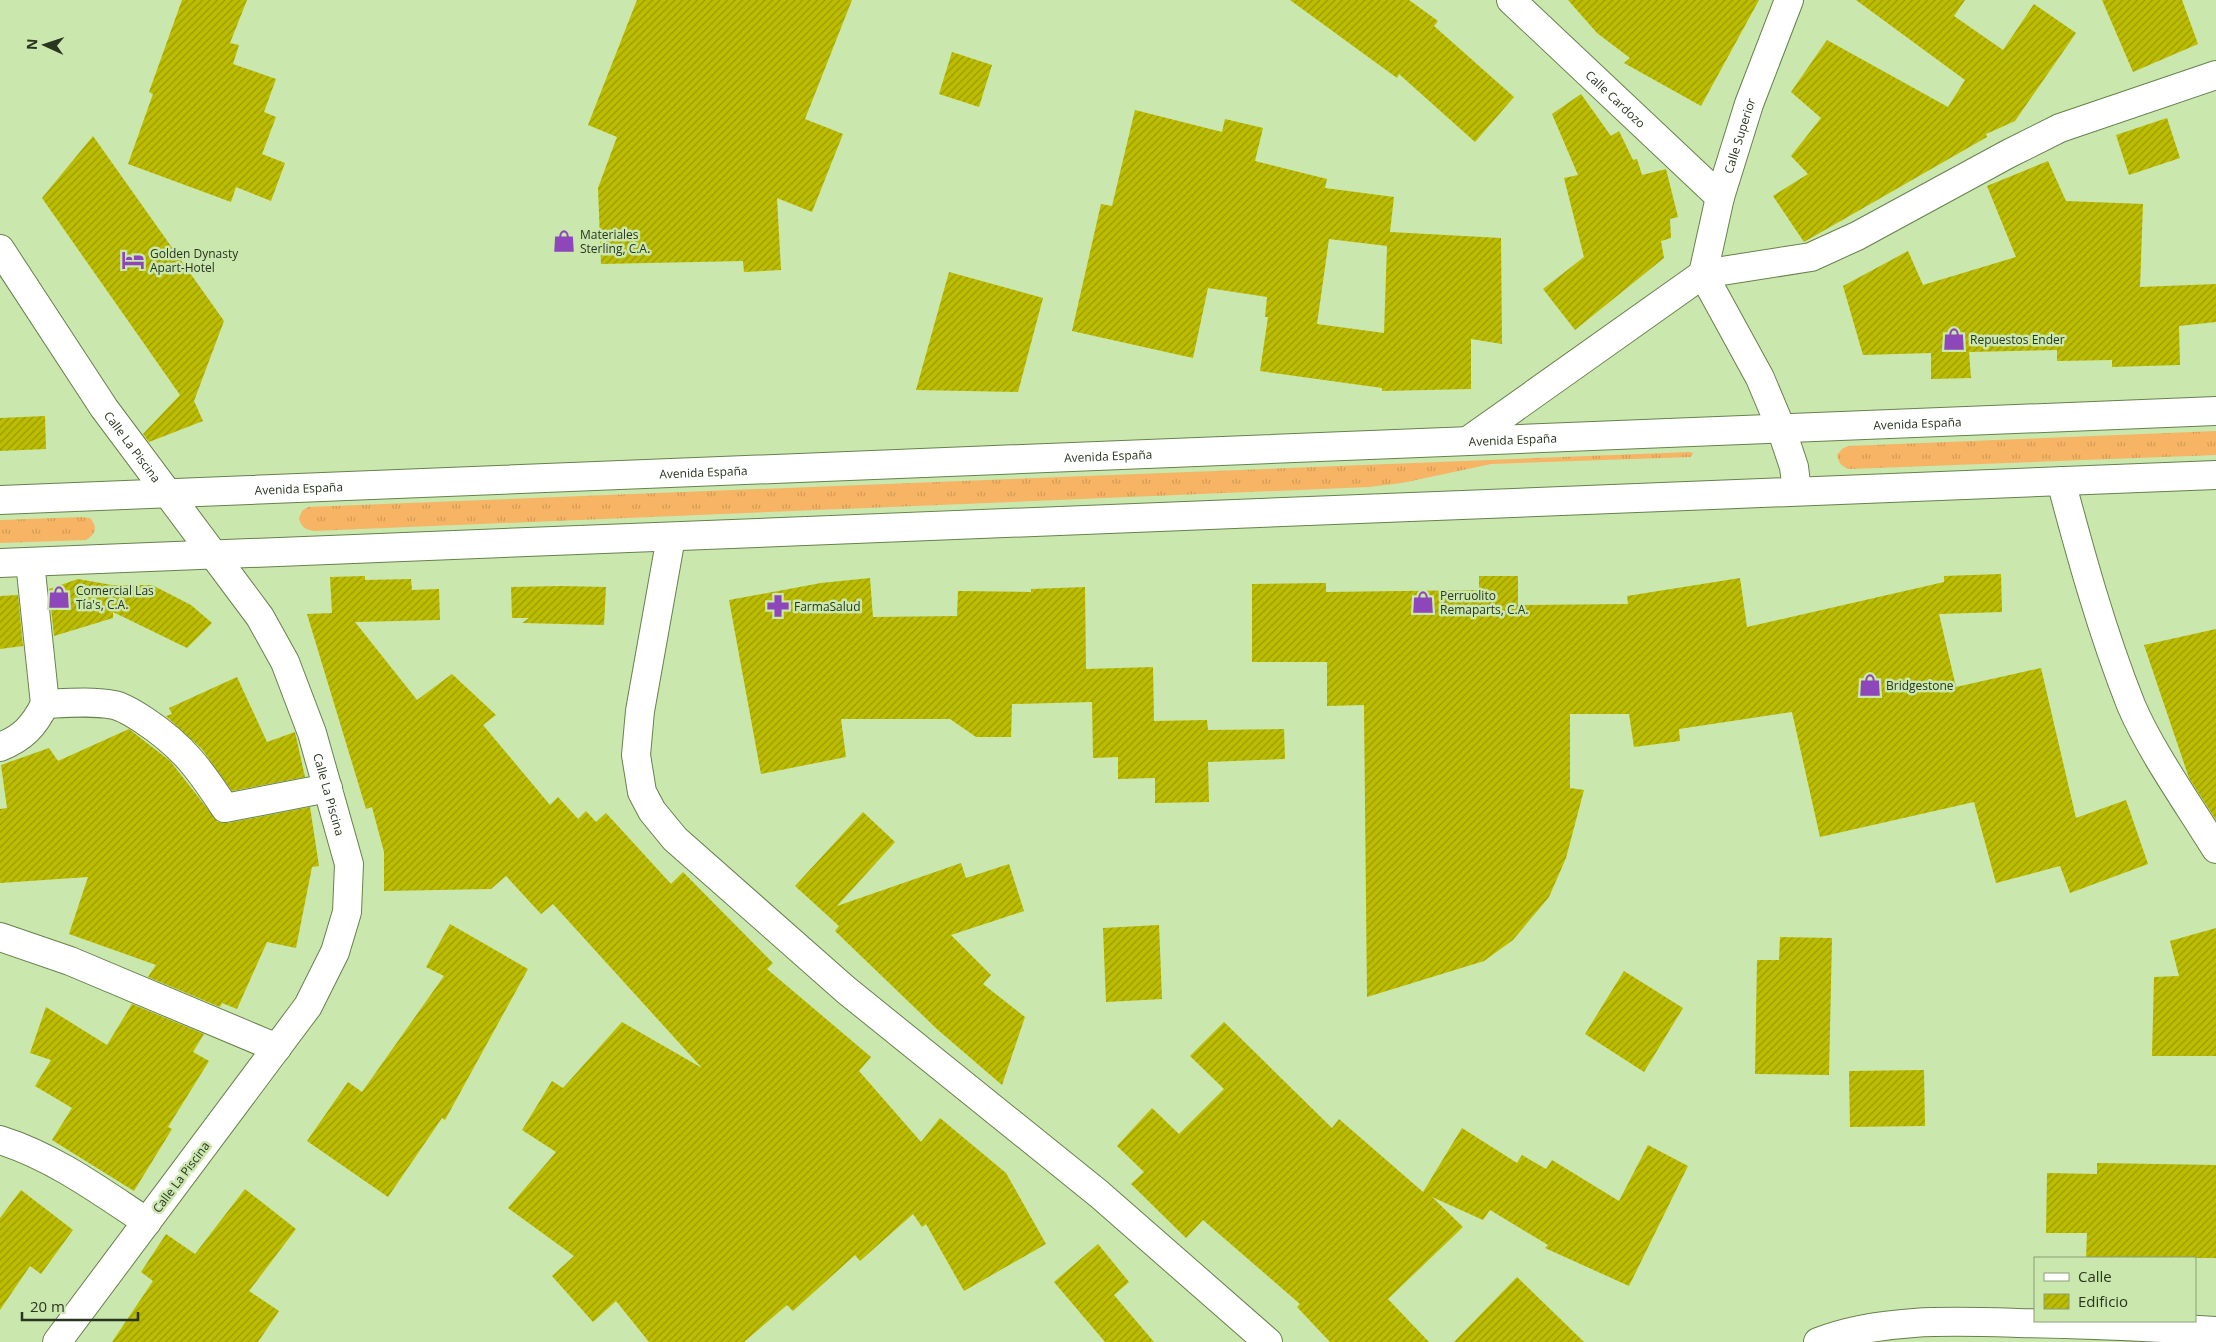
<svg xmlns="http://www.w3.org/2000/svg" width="2216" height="1342" viewBox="0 0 2216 1342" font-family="'Open Sans',sans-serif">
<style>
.grass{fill:url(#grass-tufts)}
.building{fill:url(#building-hatch);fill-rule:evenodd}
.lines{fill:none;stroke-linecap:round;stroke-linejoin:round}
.minor-casing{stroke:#67814c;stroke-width:30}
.major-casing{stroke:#67814c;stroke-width:30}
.minor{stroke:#fff;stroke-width:28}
.major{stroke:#fff;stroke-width:28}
.labels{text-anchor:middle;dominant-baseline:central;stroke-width:5;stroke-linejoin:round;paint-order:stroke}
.street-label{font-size:12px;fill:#2a351f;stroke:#cae7ae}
.poi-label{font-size:12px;fill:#2a351f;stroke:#cae7ae;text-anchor:start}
</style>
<defs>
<pattern id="grass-tufts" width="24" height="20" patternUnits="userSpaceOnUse" patternTransform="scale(1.25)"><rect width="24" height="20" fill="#f7b464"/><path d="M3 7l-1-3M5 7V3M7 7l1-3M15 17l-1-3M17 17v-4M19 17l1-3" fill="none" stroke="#d49b56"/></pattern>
<pattern id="building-hatch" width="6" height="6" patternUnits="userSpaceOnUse" patternTransform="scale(1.25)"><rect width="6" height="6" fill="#bcbc00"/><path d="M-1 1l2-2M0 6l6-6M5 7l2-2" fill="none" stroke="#999a02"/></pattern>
</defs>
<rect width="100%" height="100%" fill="#cae7ae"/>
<!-- grass -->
<g class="grass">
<path d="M 2216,431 L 2216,455 L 1850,469 C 1842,467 1839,464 1837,455 L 1842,449 L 1848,446 Z"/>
<path d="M 1690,452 L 1693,453 L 1691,457 L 1491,464 L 1402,483 L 1369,487 L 314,531 C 305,529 301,527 299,518 L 302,511 L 308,507 Z"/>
<path d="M 82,517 L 90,518 C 98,527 96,534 86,540 L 0,543 L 0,520 Z"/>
</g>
<!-- building -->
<g class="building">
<path d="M 182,0 L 247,0 L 230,43 L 239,45 L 233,64 L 276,79 L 264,112 L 276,117 L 262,154 L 285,163 L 271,201 L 236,187 L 231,202 L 128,164 L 153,94 L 149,92 Z"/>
<path d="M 637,0 L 852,0 L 805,119 L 843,134 L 812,212 L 777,198 L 781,270 L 744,272 L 743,261 L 601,264 L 598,188 L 617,137 L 588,125 Z"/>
<path d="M 1290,0 L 1409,0 L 1438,21 L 1434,26 L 1514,97 L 1475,142 L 1399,74 L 1397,78 Z"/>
<path d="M 1568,0 L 1759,0 L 1701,106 L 1624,63 L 1630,58 L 1597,33 Z"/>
<path d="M 1856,0 L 1965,0 L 1954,16 L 2003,50 L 2034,4 L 2076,33 L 2015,121 L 1986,134 L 1987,137 L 1804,242 L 1773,196 L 1808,174 L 1791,156 L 1821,118 L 1791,92 L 1827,40 L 1948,107 L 1965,80 Z"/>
<path d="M 2102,0 L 2182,0 L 2198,44 L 2133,72 Z"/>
<path d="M 952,52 L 992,65 L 979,107 L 939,94 Z"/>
<path d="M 1581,94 L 1611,136 L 1619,131 L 1633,160 L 1637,159 L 1642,175 L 1666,169 L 1678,217 L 1670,219 L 1671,238 L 1661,241 L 1664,258 L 1575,330 L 1543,289 L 1584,257 L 1564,178 L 1578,175 L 1552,114 Z"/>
<path d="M 1135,110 L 1222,132 L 1225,119 L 1263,128 L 1255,161 L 1327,179 L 1325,188 L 1394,197 L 1390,232 L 1501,238 L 1502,344 L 1471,339 L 1471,389 L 1382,391 L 1382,388 L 1260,371 L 1268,317 L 1265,317 L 1267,297 L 1208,288 L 1193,358 L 1072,331 L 1101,204 L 1112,206 ZM 1329,239 L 1387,246 L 1384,333 L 1317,324 Z"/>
<path d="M 2167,118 L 2180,158 L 2129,175 L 2116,135 Z"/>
<path d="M 93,136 L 224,321 L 194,401 L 203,421 L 149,442 L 143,434 L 180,395 L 42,198 Z"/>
<path d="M 2048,161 L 2066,201 L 2143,204 L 2140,287 L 2216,284 L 2216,322 L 2179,326 L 2180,365 L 2112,367 L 2112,360 L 2057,361 L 2057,350 L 1969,352 L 1971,378 L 1931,379 L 1931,353 L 1863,355 L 1843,286 L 1908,251 L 1923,285 L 2016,257 L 1987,186 Z"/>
<path d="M 949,272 L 1043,298 L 1018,392 L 916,390 Z"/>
<path d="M 45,416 L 46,449 L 0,451 L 0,418 Z"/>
<path d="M 2001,574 L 2002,612 L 1939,614 L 1956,687 L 2041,668 L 2076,818 L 2126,800 L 2148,864 L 2070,893 L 2060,866 L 1996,883 L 1974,802 L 1820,837 L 1792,712 L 1679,729 L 1680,741 L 1634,747 L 1629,714 L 1570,714 L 1570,788 L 1584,790 L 1566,858 L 1549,897 L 1513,940 L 1484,961 L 1367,997 L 1364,705 L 1327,706 L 1327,662 L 1252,662 L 1252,584 L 1326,583 L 1326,592 L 1479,590 L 1479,576 L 1518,576 L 1518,605 L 1628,604 L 1627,596 L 1740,578 L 1747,627 L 1944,582 L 1944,576 Z"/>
<path d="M 365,576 L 365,580 L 411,579 L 412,590 L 439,589 L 440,620 L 355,622 L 417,700 L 452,674 L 496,715 L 483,725 L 550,805 L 558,797 L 578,819 L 586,811 L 596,822 L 606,813 L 671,884 L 683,872 L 773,963 L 767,969 L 871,1057 L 859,1071 L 921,1142 L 940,1118 L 1006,1173 L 1046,1244 L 964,1291 L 926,1224 L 922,1227 L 913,1214 L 860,1261 L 855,1255 L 793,1311 L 787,1305 L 744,1342 L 649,1342 L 616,1301 L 593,1322 L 552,1276 L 574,1256 L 508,1208 L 556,1152 L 522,1130 L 552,1081 L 563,1088 L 622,1022 L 702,1068 L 553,904 L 541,914 L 506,876 L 491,889 L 384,891 L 384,852 L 372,807 L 366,809 L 307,614 L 332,613 L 330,577 Z"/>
<path d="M 870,578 L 873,617 L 957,616 L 958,591 L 1031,592 L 1031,589 L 1085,587 L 1086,669 L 1153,667 L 1154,721 L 1207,720 L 1208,730 L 1284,729 L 1285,759 L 1208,762 L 1209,802 L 1155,803 L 1155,778 L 1118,779 L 1118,757 L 1093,758 L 1092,702 L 1012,704 L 1011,737 L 976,737 L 950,719 L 841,719 L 846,757 L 761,774 L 729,600 L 821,583 Z"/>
<path d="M 78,579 L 112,585 L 152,585 L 191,605 L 212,623 L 187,648 L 113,612 L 113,618 L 54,636 L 49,589 Z"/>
<path d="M 561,586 L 606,587 L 604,625 L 522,623 L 529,618 L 512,618 L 511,587 Z"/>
<path d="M 18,595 L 23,646 L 0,649 L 0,596 Z"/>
<path d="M 2216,629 L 2216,820 L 2189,778 L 2144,645 Z"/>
<path d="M 237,677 L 267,742 L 295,732 L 305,777 L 232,791 L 202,749 L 166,716 L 172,714 L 169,708 Z"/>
<path d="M 129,729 L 170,761 L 218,822 L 228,823 L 310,807 L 319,866 L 312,867 L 296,948 L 267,942 L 237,1009 L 222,1003 L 220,1007 L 148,977 L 156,965 L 69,934 L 88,877 L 0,883 L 0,809 L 7,808 L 1,765 L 49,748 L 58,761 Z"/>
<path d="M 863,812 L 895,842 L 837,906 L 961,863 L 966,878 L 1009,864 L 1024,911 L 951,935 L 991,975 L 983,984 L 1025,1017 L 1002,1085 L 938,1030 L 835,931 L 839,926 L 795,886 Z"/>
<path d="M 450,924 L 528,969 L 445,1120 L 442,1118 L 388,1197 L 307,1141 L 348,1082 L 362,1092 L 444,976 L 426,967 Z"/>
<path d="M 1159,925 L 1162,999 L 1106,1002 L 1103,928 Z"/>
<path d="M 2216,928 L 2216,1056 L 2152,1056 L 2154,977 L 2179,976 L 2170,941 Z"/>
<path d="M 1780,937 L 1832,938 L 1829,1075 L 1755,1074 L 1757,960 L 1779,960 Z"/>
<path d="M 1624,971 L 1683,1008 L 1644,1072 L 1585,1034 Z"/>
<path d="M 132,1004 L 204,1034 L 193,1052 L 209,1061 L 168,1127 L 172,1129 L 134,1191 L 52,1140 L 72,1108 L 35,1086 L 51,1060 L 30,1053 L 46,1007 L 107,1045 Z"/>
<path d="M 1224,1022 L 1332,1128 L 1339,1119 L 1423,1192 L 1462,1128 L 1517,1163 L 1522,1155 L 1546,1169 L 1552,1160 L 1619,1201 L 1648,1145 L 1688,1166 L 1629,1286 L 1545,1248 L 1548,1245 L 1490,1210 L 1483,1220 L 1432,1197 L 1463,1227 L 1388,1299 L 1429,1342 L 1330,1342 L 1297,1307 L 1300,1304 L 1203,1220 L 1186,1238 L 1131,1184 L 1144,1172 L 1117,1146 L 1152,1108 L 1179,1134 L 1224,1089 L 1190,1056 Z"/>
<path d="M 1924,1070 L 1925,1126 L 1850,1127 L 1849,1071 Z"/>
<path d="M 2097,1163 L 2216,1165 L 2216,1258 L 2086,1258 L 2087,1233 L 2046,1233 L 2047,1173 L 2097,1174 Z"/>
<path d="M 245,1189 L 296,1229 L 249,1291 L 279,1311 L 258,1342 L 112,1342 L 153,1281 L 141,1272 L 166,1234 L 195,1254 Z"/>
<path d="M 21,1190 L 73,1230 L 41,1274 L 30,1266 L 0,1310 L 0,1218 Z"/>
<path d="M 1098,1244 L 1129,1282 L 1114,1295 L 1154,1342 L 1105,1342 L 1054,1282 Z"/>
<path d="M 1517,1277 L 1584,1342 L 1454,1342 Z"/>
</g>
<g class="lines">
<defs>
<g id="minor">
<path id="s1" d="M 1511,0 L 1720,197"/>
<path id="s2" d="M 0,249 L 104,408 L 260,617 L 285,662 L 312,733 L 349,864 L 347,912 L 335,952 L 308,1006 L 57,1342"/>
<path id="s3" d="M 1781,428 L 1760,378 L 1703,274 L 1720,197 L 1749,104 L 1789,0"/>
<path d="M 1469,440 L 1703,274 L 1811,257 L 1857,236 L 2008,154 L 2060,128 L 2216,75"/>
<path d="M 2061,481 C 2081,556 2102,632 2131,705 C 2151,752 2189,805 2216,849"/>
<path d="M 671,537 L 640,711 L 636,755 L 642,792 L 652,811 L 675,839 L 846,990 L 1099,1194 L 1268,1342"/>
<path d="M 30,562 L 45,704 C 68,703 91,701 114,705 C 124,707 136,715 145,721 C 184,747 200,770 225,808 L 328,788"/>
<path d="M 0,747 C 23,738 34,726 45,704"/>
<path d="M 0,937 L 70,961 L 277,1048"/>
<path d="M 0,1140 C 54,1157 100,1191 147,1222"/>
<path d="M 1818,1342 C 1880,1318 1953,1321 2018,1323 C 2084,1324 2150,1327 2216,1331"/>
</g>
<g id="major">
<path d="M 1781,428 L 1794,467 L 1797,491"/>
<path id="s4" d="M 0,500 L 2216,411"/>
<path d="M 0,563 L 2216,475"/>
</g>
</defs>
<!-- minor casing -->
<use href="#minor" class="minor-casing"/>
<!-- major casing -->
<use href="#major" class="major-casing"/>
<!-- minor -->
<use href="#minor" class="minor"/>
<!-- major -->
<use href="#major" class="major"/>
</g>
<!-- icons -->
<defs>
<symbol id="shop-bare" viewBox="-9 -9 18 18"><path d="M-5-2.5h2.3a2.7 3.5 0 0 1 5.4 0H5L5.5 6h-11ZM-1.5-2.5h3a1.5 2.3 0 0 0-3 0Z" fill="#8e47ba" stroke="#cae7ae" stroke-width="2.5" paint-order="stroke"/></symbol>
<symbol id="hotel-bare" viewBox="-9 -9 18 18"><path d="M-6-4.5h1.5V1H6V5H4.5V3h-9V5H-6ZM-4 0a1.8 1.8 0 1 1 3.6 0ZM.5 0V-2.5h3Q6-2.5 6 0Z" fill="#8e47ba" stroke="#cae7ae" stroke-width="2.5" paint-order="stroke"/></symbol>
<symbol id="pharmacy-bare" viewBox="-9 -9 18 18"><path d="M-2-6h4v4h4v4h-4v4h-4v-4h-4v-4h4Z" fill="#8e47ba" stroke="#cae7ae" stroke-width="2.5" paint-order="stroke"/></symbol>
</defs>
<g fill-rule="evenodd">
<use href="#shop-bare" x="548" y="225" width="32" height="32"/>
<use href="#hotel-bare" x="117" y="244" width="32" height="32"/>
<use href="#shop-bare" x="1938" y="323" width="32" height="32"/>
<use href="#shop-bare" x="43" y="581" width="32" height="32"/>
<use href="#shop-bare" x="1407" y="586" width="32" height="32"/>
<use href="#pharmacy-bare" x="762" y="590" width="32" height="32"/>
<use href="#shop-bare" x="1854" y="669" width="32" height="32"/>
</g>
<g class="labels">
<!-- street labels -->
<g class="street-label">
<text stroke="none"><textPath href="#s1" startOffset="144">Calle Cardozo</textPath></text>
<text stroke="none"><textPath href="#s3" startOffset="316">Calle Superior</textPath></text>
<text stroke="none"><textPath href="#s4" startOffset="1919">Avenida España</textPath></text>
<text stroke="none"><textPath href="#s4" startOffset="1514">Avenida España</textPath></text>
<text stroke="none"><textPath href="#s2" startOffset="238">Calle La Piscina</textPath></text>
<text stroke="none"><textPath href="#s4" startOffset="1109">Avenida España</textPath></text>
<text stroke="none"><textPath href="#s4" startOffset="704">Avenida España</textPath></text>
<text stroke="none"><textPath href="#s4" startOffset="299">Avenida España</textPath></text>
<text stroke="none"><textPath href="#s2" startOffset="642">Calle La Piscina</textPath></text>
<text transform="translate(181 1177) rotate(-53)">Calle La Piscina</text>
</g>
<!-- poi labels -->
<g class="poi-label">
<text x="580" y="234">Materiales<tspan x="580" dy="14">Sterling, C.A.</tspan></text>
<text x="150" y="253">Golden Dynasty<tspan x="150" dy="14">Apart-Hotel</tspan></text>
<text x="1970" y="339">Repuestos Ender</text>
<text x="76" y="590">Comercial Las<tspan x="76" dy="14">Tía's, C.A.</tspan></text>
<text x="1440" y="595">Perruolito<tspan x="1440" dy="14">Remaparts, C.A.</tspan></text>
<text x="794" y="606">FarmaSalud</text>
<text x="1886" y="685">Bridgestone</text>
</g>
</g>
<!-- legend -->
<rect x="2034" y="1257" width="162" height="65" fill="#cae7ae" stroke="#8aa075"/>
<rect x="2044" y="1273" width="25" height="8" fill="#ffffff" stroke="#8aa075"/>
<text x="2078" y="1282" font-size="15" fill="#2a351f">Calle</text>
<rect x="2044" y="1294" width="25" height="15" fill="url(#building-hatch)" stroke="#8aa075"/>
<text x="2078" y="1307" font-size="15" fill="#2a351f">Edificio</text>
<!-- north arrow -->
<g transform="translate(45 45) rotate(273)" stroke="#cae7ae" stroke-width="4" paint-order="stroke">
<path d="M0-4L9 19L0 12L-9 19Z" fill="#2a351f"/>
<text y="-8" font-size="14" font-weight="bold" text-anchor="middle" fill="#2a351f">N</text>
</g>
<!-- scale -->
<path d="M22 1312v8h116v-8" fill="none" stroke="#2a351f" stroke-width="2.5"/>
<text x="30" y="1312" font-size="15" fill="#2a351f" stroke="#cae7ae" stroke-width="4" paint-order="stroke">20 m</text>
</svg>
